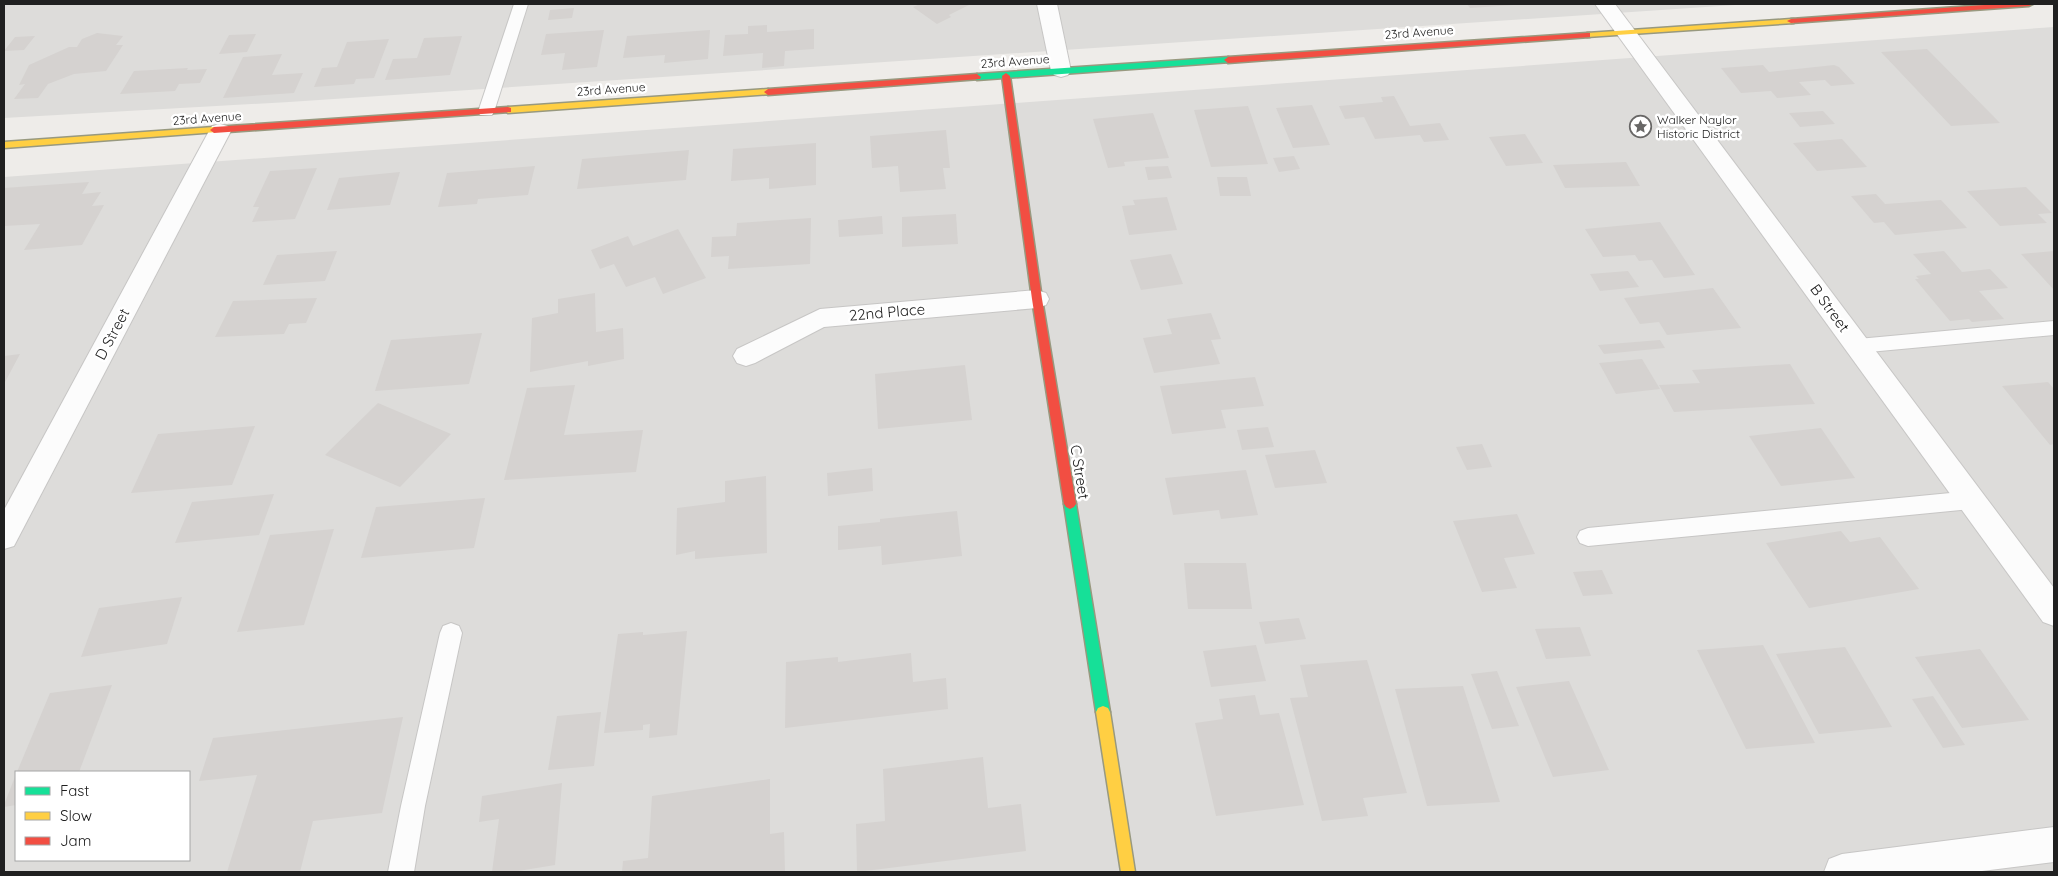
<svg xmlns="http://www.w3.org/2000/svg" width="2058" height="876" viewBox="0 0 2058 876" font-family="Quicksand,sans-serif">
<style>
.residential{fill:#dddcda;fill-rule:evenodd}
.building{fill:#d5d2d0}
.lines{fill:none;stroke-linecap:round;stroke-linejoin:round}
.lane-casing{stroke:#c7c6c5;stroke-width:2}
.street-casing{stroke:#c7c6c5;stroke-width:2}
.fast-casing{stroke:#98997f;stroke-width:3}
.slow-casing{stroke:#98997f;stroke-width:3}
.jam-casing{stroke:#98997f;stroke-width:3}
.lane{fill:#fcfcfc;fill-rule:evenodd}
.street{fill:#fcfcfc;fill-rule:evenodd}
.fast{fill:#16e098;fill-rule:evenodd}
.slow{fill:#ffcf43;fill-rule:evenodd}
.jam{fill:#f24e42;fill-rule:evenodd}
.labels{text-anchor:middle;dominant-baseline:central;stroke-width:5;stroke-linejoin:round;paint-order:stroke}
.far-street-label{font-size:12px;fill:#202020;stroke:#fff}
.far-poi-label{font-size:12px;fill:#202020;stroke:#fff;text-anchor:start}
.street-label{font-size:15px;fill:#202020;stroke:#fff}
</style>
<rect width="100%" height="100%" fill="#eeece9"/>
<!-- residential -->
<g class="residential">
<path d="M 4,4 L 1750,4 L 289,102 L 4,118 Z"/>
<path d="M 2054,27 L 2054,872 L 4,872 L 4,177 ZM 16,772 L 189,772 L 189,860 L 16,860 Z"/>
</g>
<!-- building -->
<g class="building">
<path d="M 920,4 L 971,4 L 949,15 L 951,17 L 937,24 L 913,7 Z"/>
<path d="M 1467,4 L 1514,4 L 1514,5 L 1470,8 Z"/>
<path d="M 574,8 L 572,18 L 548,20 L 550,10 Z"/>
<path d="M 767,25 L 767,32 L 814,29 L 814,49 L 785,51 L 784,66 L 762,68 L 763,53 L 723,56 L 725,35 L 748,34 L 748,26 Z"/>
<path d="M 604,30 L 597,67 L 562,70 L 565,53 L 541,55 L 546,34 Z"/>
<path d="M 710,30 L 708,59 L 664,63 L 665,55 L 623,58 L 627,36 Z"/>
<path d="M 97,33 L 123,36 L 116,45 L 123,45 L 106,71 L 74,74 L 48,84 L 38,98 L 14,99 L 25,84 L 19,85 L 29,65 L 69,47 L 77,47 L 82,39 Z"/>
<path d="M 256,34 L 247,52 L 219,54 L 229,35 Z"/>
<path d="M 35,36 L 24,50 L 4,51 L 15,37 Z"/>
<path d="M 462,36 L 450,75 L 385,80 L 393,59 L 417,58 L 424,38 Z"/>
<path d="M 389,39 L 374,78 L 356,79 L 354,84 L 314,87 L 322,68 L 337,67 L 347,42 Z"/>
<path d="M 1927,49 L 2000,123 L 1951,126 L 1881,52 Z"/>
<path d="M 282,54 L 272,75 L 303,73 L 294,93 L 223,98 L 243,57 Z"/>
<path d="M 1763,65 L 1769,72 L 1834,65 L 1839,67 L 1855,84 L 1831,86 L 1825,80 L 1799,82 L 1811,95 L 1777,98 L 1771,91 L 1741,93 L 1721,68 Z"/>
<path d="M 188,68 L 187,70 L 207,69 L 200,83 L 179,84 L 175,91 L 120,94 L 134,71 Z"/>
<path d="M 1394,96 L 1410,126 L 1440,123 L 1449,140 L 1424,142 L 1420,135 L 1375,139 L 1364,117 L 1345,119 L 1339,106 L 1383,102 L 1381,97 Z"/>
<path d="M 1312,105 L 1330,145 L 1293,148 L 1276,108 Z"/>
<path d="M 1248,106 L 1268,164 L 1211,167 L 1194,110 Z"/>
<path d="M 1823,111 L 1835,124 L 1800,127 L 1789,113 Z"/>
<path d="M 1153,113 L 1169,158 L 1124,162 L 1125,166 L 1108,168 L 1093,119 Z"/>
<path d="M 946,130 L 950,168 L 943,168 L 946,189 L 900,192 L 898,166 L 872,168 L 870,136 Z"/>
<path d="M 1525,134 L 1543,163 L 1506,166 L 1489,137 Z"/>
<path d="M 1842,139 L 1867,167 L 1817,171 L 1793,143 Z"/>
<path d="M 816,143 L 816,185 L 769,189 L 769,178 L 731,181 L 733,149 Z"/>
<path d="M 689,150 L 686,180 L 577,189 L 582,159 Z"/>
<path d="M 1294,156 L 1300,169 L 1279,172 L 1273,158 Z"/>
<path d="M 1626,162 L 1640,186 L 1565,188 L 1553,165 Z"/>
<path d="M 535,166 L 528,195 L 478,199 L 477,204 L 438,207 L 447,173 Z"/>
<path d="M 1168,166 L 1172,178 L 1148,180 L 1145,167 Z"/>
<path d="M 317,168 L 295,219 L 252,222 L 259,207 L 253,207 L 270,171 Z"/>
<path d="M 400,172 L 390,205 L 327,210 L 339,178 Z"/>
<path d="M 1217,177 L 1247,177 L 1251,196 L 1220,196 Z"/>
<path d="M 89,182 L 82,194 L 101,192 L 92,206 L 104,205 L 82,245 L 24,250 L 40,224 L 4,226 L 4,188 Z"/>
<path d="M 2026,187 L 2052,213 L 2038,214 L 2047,223 L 2000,226 L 1967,191 Z"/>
<path d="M 1876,194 L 1885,204 L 1941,200 L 1967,228 L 1895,235 L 1884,222 L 1874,223 L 1851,196 Z"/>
<path d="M 1167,197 L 1177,230 L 1129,235 L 1122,206 L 1135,205 L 1133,200 Z"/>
<path d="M 956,214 L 958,244 L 902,247 L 902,217 Z"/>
<path d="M 882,216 L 883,234 L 839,237 L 838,220 Z"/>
<path d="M 811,218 L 810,264 L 728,269 L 729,256 L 711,257 L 712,237 L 736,236 L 737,223 Z"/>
<path d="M 1660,222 L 1695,275 L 1664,278 L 1652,260 L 1639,261 L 1635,255 L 1603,257 L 1585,229 Z"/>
<path d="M 678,229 L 706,278 L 663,294 L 655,277 L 626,287 L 614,264 L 600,269 L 591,250 L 628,236 L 633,246 Z"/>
<path d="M 337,251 L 325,281 L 263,285 L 277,255 Z"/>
<path d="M 1944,251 L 1962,272 L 1990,269 L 2008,288 L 1979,291 L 2004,319 L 1972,322 L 1969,319 L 1950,321 L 1915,279 L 1919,279 L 1916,276 L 1931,274 L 1913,254 Z"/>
<path d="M 2054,251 L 2054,290 L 2021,254 Z"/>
<path d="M 1171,254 L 1183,284 L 1141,290 L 1130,260 Z"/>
<path d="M 1628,271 L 1639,287 L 1600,291 L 1590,274 Z"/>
<path d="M 1713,288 L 1741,328 L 1667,335 L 1659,322 L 1640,324 L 1624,298 Z"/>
<path d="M 595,293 L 596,332 L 623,328 L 624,359 L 588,366 L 588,361 L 530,372 L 532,318 L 558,313 L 558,299 Z"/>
<path d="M 317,298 L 306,323 L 289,324 L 284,334 L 215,337 L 233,301 Z"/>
<path d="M 1211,313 L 1221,339 L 1211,340 L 1220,364 L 1154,373 L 1143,338 L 1172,334 L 1167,319 Z"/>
<path d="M 482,333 L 469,384 L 375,391 L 391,340 Z"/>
<path d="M 1660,340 L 1665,348 L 1604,354 L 1598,345 Z"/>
<path d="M 20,354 L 4,384 L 4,356 Z"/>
<path d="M 1642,359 L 1660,389 L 1616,394 L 1599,363 Z"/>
<path d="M 1790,364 L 1815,404 L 1674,412 L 1659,385 L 1700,383 L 1692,370 Z"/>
<path d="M 965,365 L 972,420 L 878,429 L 875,374 Z"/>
<path d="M 1255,377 L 1264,406 L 1221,410 L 1226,428 L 1172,434 L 1160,386 Z"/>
<path d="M 2048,382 L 2054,389 L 2054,444 L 2050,445 L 2002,386 Z"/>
<path d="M 575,385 L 564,435 L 643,430 L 636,472 L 504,480 L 527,388 Z"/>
<path d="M 378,403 L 451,434 L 400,487 L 325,455 Z"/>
<path d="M 255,426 L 232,485 L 131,493 L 158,434 Z"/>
<path d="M 1268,427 L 1274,447 L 1242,450 L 1237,430 Z"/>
<path d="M 1821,428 L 1855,478 L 1781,486 L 1749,436 Z"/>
<path d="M 1482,444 L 1492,467 L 1467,470 L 1456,447 Z"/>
<path d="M 1315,450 L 1327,483 L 1275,488 L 1265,455 Z"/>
<path d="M 872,468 L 873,491 L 828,496 L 827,473 Z"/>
<path d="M 1246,470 L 1258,515 L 1221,519 L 1219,510 L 1173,515 L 1165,478 Z"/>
<path d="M 766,476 L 767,553 L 695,559 L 695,551 L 676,555 L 677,508 L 725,502 L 725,481 Z"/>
<path d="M 274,494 L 259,535 L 175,543 L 192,502 Z"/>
<path d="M 485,498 L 474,548 L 361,558 L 376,507 Z"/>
<path d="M 957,511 L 962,556 L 882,565 L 881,546 L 838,550 L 838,526 L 880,522 L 880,519 Z"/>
<path d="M 1517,514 L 1535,554 L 1504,558 L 1517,588 L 1482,592 L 1453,521 Z"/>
<path d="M 334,529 L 304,625 L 237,632 L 270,535 Z"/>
<path d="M 1841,531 L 1850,542 L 1880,537 L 1919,589 L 1809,608 L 1766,543 Z"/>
<path d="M 1184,563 L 1246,563 L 1252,609 L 1188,609 Z"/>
<path d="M 1602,570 L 1613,594 L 1583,596 L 1573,572 Z"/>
<path d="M 182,597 L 167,644 L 81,657 L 99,608 Z"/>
<path d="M 1299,618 L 1306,639 L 1265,644 L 1259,622 Z"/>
<path d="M 1580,627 L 1591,656 L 1546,659 L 1535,629 Z"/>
<path d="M 687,631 L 677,735 L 649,738 L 650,724 L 643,725 L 643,730 L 604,733 L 618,634 L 643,632 L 643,635 Z"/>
<path d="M 1256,645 L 1266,681 L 1211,687 L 1203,651 Z"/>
<path d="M 1763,645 L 1815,743 L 1746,749 L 1697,650 Z"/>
<path d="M 1845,647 L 1892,727 L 1819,734 L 1776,654 Z"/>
<path d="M 1980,649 L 2029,720 L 1962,728 L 1915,657 Z"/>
<path d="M 911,653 L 913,682 L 946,678 L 948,709 L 785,728 L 786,662 L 838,657 L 838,662 Z"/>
<path d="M 1367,660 L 1407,793 L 1363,798 L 1368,816 L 1322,821 L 1290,698 L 1308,697 L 1300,665 Z"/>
<path d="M 1497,671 L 1519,726 L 1492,729 L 1471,674 Z"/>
<path d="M 1569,681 L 1609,770 L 1553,777 L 1516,687 Z"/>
<path d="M 112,685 L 79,772 L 17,772 L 50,693 Z"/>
<path d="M 1463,686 L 1500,802 L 1427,806 L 1395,689 Z"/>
<path d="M 1255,695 L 1260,715 L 1279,713 L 1304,805 L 1216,816 L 1195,723 L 1223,719 L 1219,699 Z"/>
<path d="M 1933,696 L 1965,745 L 1943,748 L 1912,699 Z"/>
<path d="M 601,712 L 594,766 L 548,770 L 557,716 Z"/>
<path d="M 403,717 L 382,813 L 313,821 L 300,872 L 227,872 L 257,775 L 199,781 L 213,738 Z"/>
<path d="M 983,757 L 988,808 L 1021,804 L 1026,851 L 857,872 L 856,824 L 885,821 L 883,769 Z"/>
<path d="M 16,774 L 16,805 L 4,807 L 4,805 Z"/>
<path d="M 770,779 L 770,834 L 784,832 L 785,872 L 622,872 L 623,861 L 648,858 L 652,796 Z"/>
<path d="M 562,783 L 555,865 L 512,872 L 492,872 L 499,819 L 479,822 L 482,796 Z"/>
</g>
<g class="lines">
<defs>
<g id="lane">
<path d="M 514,4 L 528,4 L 494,112 L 492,115 L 480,115 L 478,112 Z"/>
<path d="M 2054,321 L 2054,335 L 1858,353 L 1851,351 L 1849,346 L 1851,341 L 1858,339 Z"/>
<path d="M 1971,491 L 1978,494 L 1981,500 L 1978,506 L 1971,509 L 1588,546 L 1580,543 L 1577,537 L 1580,531 L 1588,528 Z"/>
<path d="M 451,623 L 459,626 L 462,633 L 425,806 L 414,872 L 388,872 L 401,806 L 440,633 L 443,626 Z"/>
</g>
<g id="street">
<path d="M 1037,4 L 1057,4 L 1071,71 L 1068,75 L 1061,77 L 1054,75 L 1051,71 Z"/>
<path d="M 1595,4 L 1615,4 L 2054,588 L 2054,626 L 2043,622 Z"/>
<path d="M 220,124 L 228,126 L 231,131 L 14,546 L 4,549 L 4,510 L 209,131 L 212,126 Z"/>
<path d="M 1037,290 L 1046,293 L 1049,299 L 1046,305 L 1037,308 L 824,327 L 755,363 L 746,366 L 737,363 L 733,356 L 737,349 L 820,309 Z"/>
<path d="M 2054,827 L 2054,862 L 1974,872 L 1824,872 L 1829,859 L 1842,854 Z"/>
</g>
<g id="fast">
<path d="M 1228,57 L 1231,58 L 1231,62 L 977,80 L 973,77 L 977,74 Z"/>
<path d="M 1070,499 L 1074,501 L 1076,504 L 1110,712 L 1108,716 L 1103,718 L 1098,716 L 1096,712 L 1064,504 L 1066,501 Z"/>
</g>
<g id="slow">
<path d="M 1791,19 L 1794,19 L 1794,23 L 1587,37 L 1583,35 L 1587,33 Z"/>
<path d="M 768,89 L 771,90 L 771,94 L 508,113 L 504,110 L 508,107 Z"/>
<path d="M 214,127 L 217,128 L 217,132 L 4,148 L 4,142 Z"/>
<path d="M 1103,706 L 1108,708 L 1110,712 L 1135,872 L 1121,872 L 1096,712 L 1098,708 Z"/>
</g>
<g id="jam">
<path d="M 1999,4 L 2033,4 L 2029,6 L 1791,23 L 1787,21 L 1791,19 Z"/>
<path d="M 1587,33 L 1590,33 L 1590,37 L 1228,63 L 1224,60 L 1228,57 Z"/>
<path d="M 1006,73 L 1010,76 L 1042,299 L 1076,504 L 1074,507 L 1070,509 L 1066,507 L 1064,504 L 1032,299 L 1002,76 Z"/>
<path d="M 977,74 L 981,77 L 980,79 L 768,95 L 764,92 L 768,89 Z"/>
<path d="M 508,107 L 511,108 L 511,112 L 214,133 L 210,130 L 214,127 Z"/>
</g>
</defs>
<!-- lane casing -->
<use href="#lane" class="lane-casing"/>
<!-- street casing -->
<use href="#street" class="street-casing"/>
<!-- fast casing -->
<use href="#fast" class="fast-casing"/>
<!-- slow casing -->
<use href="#slow" class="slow-casing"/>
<!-- jam casing -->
<use href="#jam" class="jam-casing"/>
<!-- lane -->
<use href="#lane" class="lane"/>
<!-- street -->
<use href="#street" class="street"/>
<!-- fast -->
<use href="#fast" class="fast"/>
<!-- slow -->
<use href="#slow" class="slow"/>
<!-- jam -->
<use href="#jam" class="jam"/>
</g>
<!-- icons -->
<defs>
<symbol id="sight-ring" viewBox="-11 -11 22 22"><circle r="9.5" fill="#fff" stroke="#686766" stroke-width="1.5"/><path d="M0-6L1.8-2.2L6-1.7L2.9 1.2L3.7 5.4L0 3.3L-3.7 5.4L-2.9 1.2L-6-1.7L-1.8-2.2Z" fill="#686766"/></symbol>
</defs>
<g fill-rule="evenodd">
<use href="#sight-ring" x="1628" y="114" width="25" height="25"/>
</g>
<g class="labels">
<!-- far-street labels -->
<g class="far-street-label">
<text transform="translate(1419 32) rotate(-4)">23rd Avenue</text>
<text transform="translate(1015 61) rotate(-4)">23rd Avenue</text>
<text transform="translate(611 89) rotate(-4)">23rd Avenue</text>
<text transform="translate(207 118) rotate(-4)">23rd Avenue</text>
</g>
<!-- far-poi labels -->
<g class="far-poi-label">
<text x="1657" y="119">Walker Naylor<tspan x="1657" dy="14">Historic District</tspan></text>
</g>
<!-- street labels -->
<g class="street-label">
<text transform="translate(1830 308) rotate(54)">B Street</text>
<text transform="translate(887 312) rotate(-5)">22nd Place</text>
<text transform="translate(112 334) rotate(-62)">D Street</text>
<text transform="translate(1080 472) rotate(81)">C Street</text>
</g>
</g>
<!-- border -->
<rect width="2058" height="876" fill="none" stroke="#202020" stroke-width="10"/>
<!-- legend -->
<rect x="15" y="771" width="175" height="90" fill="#ffffff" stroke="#a6a6a6"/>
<rect x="25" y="787" width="25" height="8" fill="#16e098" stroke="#a6a6a6"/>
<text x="60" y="796" font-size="15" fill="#202020">Fast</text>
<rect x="25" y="812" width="25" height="8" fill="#ffcf43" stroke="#a6a6a6"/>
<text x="60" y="821" font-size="15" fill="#202020">Slow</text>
<rect x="25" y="837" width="25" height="8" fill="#f24e42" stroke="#a6a6a6"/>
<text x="60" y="846" font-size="15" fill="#202020">Jam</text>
</svg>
